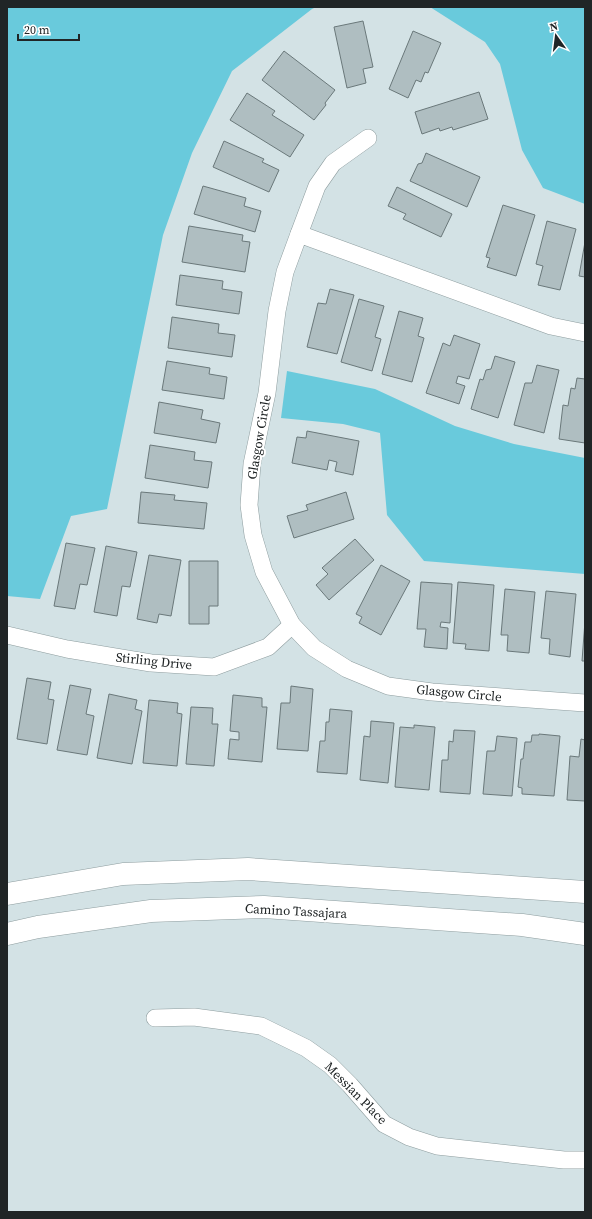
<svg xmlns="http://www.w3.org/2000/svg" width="592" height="1219" viewBox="0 0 592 1219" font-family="'Source Serif 4',serif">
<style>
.green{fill:#69cadc}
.building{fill:#afbec1;stroke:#6a787a}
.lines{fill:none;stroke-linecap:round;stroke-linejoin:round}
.minor-casing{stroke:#8e9d9f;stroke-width:18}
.secondary-casing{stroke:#8e9d9f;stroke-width:23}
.minor{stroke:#fff;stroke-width:17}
.secondary{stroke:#fff;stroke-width:22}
.labels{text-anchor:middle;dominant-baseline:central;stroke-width:4;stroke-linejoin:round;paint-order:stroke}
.street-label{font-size:13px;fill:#202526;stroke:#fff}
</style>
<rect width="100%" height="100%" fill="#d3e2e5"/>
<!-- green -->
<g class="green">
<path d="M 7,7 L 316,7 L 312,9 L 232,71 L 192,153 L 163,235 L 107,509 L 71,516 L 40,599 L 7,596 Z"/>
<path d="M 430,7 L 585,7 L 585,204 L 543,188 L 522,150 L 500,64 L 485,42 Z"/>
<path d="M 287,371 L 375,389 L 455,426 L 514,444 L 585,458 L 585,574 L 424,561 L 387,515 L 380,433 L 343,424 L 281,418 Z"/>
</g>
<!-- building -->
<g class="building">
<path d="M 363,21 L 373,67 L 363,69 L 366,83 L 347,88 L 334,27 Z"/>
<path d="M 413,31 L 441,43 L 428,73 L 425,72 L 421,82 L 416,80 L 408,98 L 389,89 Z"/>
<path d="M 284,51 L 335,90 L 325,103 L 326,105 L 314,120 L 262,80 Z"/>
<path d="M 479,92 L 488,119 L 453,130 L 452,127 L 440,131 L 439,128 L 422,134 L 415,112 Z"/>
<path d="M 247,93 L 275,111 L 272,115 L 304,135 L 290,157 L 230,120 Z"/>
<path d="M 224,141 L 264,159 L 262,162 L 279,170 L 269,192 L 213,167 Z"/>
<path d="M 426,153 L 480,177 L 467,207 L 410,181 L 418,164 L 422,163 Z"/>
<path d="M 203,186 L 246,198 L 244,206 L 261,211 L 255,232 L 194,214 Z"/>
<path d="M 397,187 L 452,214 L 441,237 L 403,219 L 406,214 L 388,206 Z"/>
<path d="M 503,205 L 535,215 L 516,276 L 487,267 L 490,258 L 486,257 Z"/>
<path d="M 547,221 L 576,229 L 560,290 L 538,285 L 543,266 L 536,264 Z"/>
<path d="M 189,226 L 243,235 L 242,241 L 250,242 L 245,272 L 182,262 Z"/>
<path d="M 585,242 L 585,277 L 579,276 Z"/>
<path d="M 180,275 L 223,281 L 222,289 L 242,292 L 239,314 L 176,305 Z"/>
<path d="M 330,289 L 354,295 L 337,354 L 307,347 L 318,303 L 326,304 Z"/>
<path d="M 359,299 L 384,306 L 375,337 L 381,339 L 372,371 L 341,362 Z"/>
<path d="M 399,311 L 423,318 L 418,336 L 424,338 L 412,382 L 382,374 Z"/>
<path d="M 172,317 L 219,324 L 218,333 L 235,335 L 232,357 L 168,348 Z"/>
<path d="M 454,335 L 480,344 L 469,379 L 458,376 L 456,383 L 465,386 L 459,404 L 426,393 L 443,343 L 450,346 Z"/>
<path d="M 495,356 L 515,362 L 498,418 L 471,409 L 480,379 L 483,380 L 486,370 L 491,369 Z"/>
<path d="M 167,361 L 210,368 L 209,374 L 227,377 L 224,399 L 162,390 Z"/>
<path d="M 537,365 L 559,370 L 544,433 L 514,425 L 525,383 L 532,383 Z"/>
<path d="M 577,378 L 585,379 L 585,443 L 559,439 L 563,405 L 568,406 L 571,388 L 575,389 Z"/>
<path d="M 159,402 L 203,410 L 201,419 L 220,423 L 216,443 L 154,433 Z"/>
<path d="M 307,431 L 359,441 L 353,475 L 335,471 L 337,462 L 329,460 L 327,470 L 292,463 L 297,437 L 306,438 Z"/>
<path d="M 150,445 L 195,452 L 194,460 L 212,462 L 208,488 L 145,478 Z"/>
<path d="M 141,492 L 175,495 L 174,500 L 207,503 L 204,529 L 138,523 Z"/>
<path d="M 346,492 L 354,519 L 294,538 L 287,516 L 308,510 L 306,505 Z"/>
<path d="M 355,539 L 374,560 L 329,600 L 316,585 L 328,574 L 322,568 Z"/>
<path d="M 66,543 L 95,548 L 87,585 L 80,584 L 75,609 L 54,606 Z"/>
<path d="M 106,546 L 137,552 L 130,587 L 122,586 L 117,616 L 94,612 Z"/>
<path d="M 149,555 L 181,560 L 171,616 L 159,614 L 157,623 L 137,619 Z"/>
<path d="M 189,561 L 218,561 L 218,606 L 209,606 L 209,624 L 189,624 Z"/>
<path d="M 381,565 L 410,581 L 381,635 L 359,623 L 362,617 L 356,614 Z"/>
<path d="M 421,582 L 452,584 L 450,623 L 441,622 L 440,627 L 448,628 L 447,649 L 424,647 L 426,629 L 417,629 Z"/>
<path d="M 458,582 L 494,585 L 489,651 L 465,649 L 466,644 L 453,643 Z"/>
<path d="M 505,589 L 535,592 L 529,653 L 507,651 L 508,635 L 501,635 Z"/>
<path d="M 546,591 L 576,594 L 570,657 L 549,654 L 550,639 L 541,638 Z"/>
<path d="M 585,621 L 585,661 L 582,661 Z"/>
<path d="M 27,678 L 51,682 L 48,699 L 54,700 L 47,744 L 17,739 Z"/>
<path d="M 70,685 L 91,689 L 86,714 L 94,716 L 87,755 L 57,750 Z"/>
<path d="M 291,686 L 313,689 L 308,751 L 277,749 L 281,703 L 290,703 Z"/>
<path d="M 109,694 L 137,700 L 135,709 L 142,711 L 132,764 L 97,758 Z"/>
<path d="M 233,695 L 262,698 L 262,707 L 267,707 L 262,762 L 228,759 L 230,739 L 239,740 L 239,732 L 230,731 Z"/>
<path d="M 149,700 L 178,703 L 177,713 L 182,714 L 177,766 L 143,763 Z"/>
<path d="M 191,707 L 213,708 L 212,724 L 218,724 L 214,766 L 186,764 Z"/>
<path d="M 330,709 L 352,711 L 347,774 L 317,772 L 320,741 L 325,741 L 326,722 L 329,722 Z"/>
<path d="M 371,721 L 394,723 L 388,783 L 360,780 L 364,736 L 370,737 Z"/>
<path d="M 414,725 L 435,727 L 429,790 L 395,787 L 400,727 L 414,728 Z"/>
<path d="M 454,730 L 475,731 L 470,794 L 440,792 L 442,760 L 448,760 L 449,741 L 453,742 Z"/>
<path d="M 539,734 L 560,736 L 554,796 L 522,794 L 522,788 L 518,787 L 521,759 L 523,759 L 525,742 L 531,742 L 532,735 L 539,735 Z"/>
<path d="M 497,736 L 517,738 L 512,796 L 483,794 L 487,751 L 495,751 Z"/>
<path d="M 581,739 L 585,740 L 585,801 L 567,800 L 570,756 L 579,757 Z"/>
</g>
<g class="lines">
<defs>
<g id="minor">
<path d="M 299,234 L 317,186 L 333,163 L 368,138"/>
<path d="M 585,333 L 551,326 L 299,234 L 285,272 L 277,311 L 267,393 L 252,464 L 249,505 L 253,535 L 264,572 L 292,625 L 314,648 L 347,669 L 388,686 L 432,692 L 585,703"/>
<path d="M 7,635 L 67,649 L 151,663 L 214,667 L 268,647 L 292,625"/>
<path d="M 155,1018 L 194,1017 L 261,1026 L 306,1048 L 330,1065 L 350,1085 L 384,1124 L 409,1137 L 437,1146 L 564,1160 L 585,1160"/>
</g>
<g id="secondary">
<path d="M 7,894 L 123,874 L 248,869 L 585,892"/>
<path d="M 7,934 L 38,927 L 151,911 L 264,907 L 522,925 L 585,934"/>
</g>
</defs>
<!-- minor casing -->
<use href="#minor" class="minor-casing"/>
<!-- secondary casing -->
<use href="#secondary" class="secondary-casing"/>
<!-- minor -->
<use href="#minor" class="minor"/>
<!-- secondary -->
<use href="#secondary" class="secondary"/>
</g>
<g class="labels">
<!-- street labels -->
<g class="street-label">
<text transform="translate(259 437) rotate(-80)">Glasgow Circle</text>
<text transform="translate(154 661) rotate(6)">Stirling Drive</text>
<text transform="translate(459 693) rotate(5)">Glasgow Circle</text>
<text transform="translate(296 911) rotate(3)">Camino Tassajara</text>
<text transform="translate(356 1093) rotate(45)">Messian Place</text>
</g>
</g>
<!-- border -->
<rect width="592" height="1219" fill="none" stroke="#202526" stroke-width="16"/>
<!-- north arrow -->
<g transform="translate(556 36) rotate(346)" stroke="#ffffff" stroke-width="3" paint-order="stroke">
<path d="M0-3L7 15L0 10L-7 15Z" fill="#202526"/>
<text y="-6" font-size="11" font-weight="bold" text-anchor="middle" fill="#202526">N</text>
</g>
<!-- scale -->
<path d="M18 34v6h61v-6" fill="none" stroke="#202526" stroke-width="2"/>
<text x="24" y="34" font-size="12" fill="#202526" stroke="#ffffff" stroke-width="3" paint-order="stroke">20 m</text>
</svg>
